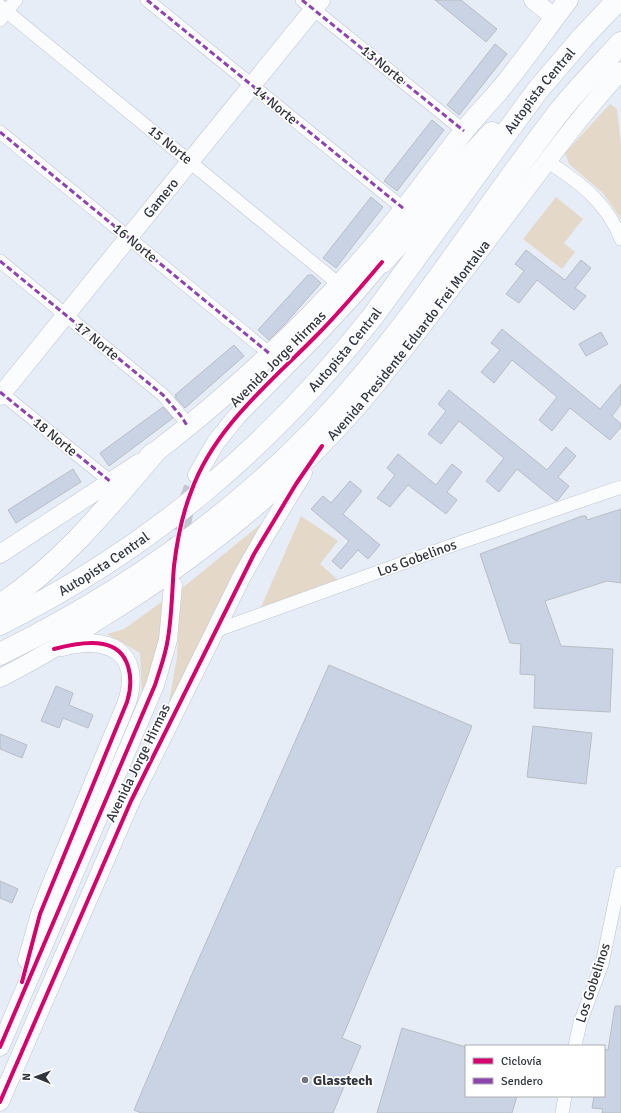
<svg xmlns="http://www.w3.org/2000/svg" width="621" height="1113" viewBox="0 0 621 1113" font-family="Signika,sans-serif">
<style>
.green{fill:#e4d9c9}
.building{fill:#cad3e3;stroke:#b8bdc6}
.lines{fill:none;stroke-linecap:round;stroke-linejoin:round}
.secondary-tunnel{stroke:#c2c8d2;stroke-width:18;stroke-dasharray:18 9;stroke-linecap:butt}
.street-casing{stroke:#bec4cd;stroke-width:14}
.secondary-casing{stroke:#bec4cd;stroke-width:19}
.primary-casing{stroke:#bec4cd;stroke-width:21}
.highway-casing{stroke:#bec4cd;stroke-width:23}
.street{stroke:#fbfcfe;stroke-width:13}
.secondary{stroke:#fbfcfe;stroke-width:18}
.primary{stroke:#fbfcfe;stroke-width:20}
.highway{stroke:#fbfcfe;stroke-width:22}
.quiet{stroke:#8e44ad;stroke-width:3;stroke-dasharray:6 3;stroke-linecap:butt}
.cycleway-casing{stroke:#fff;stroke-width:6}
.cycleway{stroke:#d6006c;stroke-width:4}
.poi-dot{fill:#70757f;stroke:#fff;stroke-width:1.5}
.labels{text-anchor:middle;dominant-baseline:central;stroke-width:3.5;stroke-linejoin:round;paint-order:stroke}
.street-label{font-size:14px;fill:#30353e;stroke:#fff}
.poi-label{font-size:14px;font-weight:bold;fill:#30353e;stroke:#fff;text-anchor:start}
</style>
<rect width="100%" height="100%" fill="#e7edf7"/>
<!-- green -->
<g class="green">
<path d="M 610,104 L 617,109 L 621,144 L 621,219 L 603,193 L 569,164 L 565,153 Z"/>
<path d="M 556,197 L 583,219 L 564,243 L 575,252 L 562,269 L 523,239 Z"/>
<path d="M 301,516 L 338,541 L 320,564 L 338,580 L 261,607 Z"/>
<path d="M 262,523 L 166,718 L 177,657 L 181,589 Z"/>
<path d="M 163,601 L 159,652 L 142,697 L 140,653 L 107,634 L 124,629 Z"/>
</g>
<!-- building -->
<g class="building">
<path d="M 435,0 L 461,0 L 497,29 L 486,42 Z"/>
<path d="M 495,44 L 507,54 L 459,115 L 447,105 Z"/>
<path d="M 432,120 L 444,130 L 397,191 L 384,181 Z"/>
<path d="M 371,197 L 383,207 L 336,268 L 323,258 Z"/>
<path d="M 526,250 L 565,280 L 581,260 L 591,268 L 575,288 L 586,296 L 574,310 L 537,280 L 519,303 L 506,294 L 524,271 L 515,264 Z"/>
<path d="M 308,275 L 312,275 L 321,283 L 284,325 L 269,340 L 258,330 Z"/>
<path d="M 502,329 L 600,409 L 621,384 L 621,404 L 612,416 L 621,424 L 621,427 L 610,440 L 570,408 L 552,431 L 539,420 L 557,397 L 512,360 L 494,383 L 481,372 L 500,350 L 491,343 Z"/>
<path d="M 601,332 L 608,344 L 586,356 L 579,344 Z"/>
<path d="M 234,345 L 244,356 L 185,408 L 175,397 L 177,396 L 175,395 Z"/>
<path d="M 449,390 L 547,470 L 566,447 L 576,456 L 558,477 L 569,486 L 558,500 L 556,501 L 517,469 L 499,492 L 486,481 L 504,458 L 459,421 L 441,444 L 428,434 L 446,411 L 438,404 Z"/>
<path d="M 163,407 L 173,418 L 109,466 L 100,453 Z"/>
<path d="M 398,454 L 436,485 L 452,464 L 462,472 L 447,492 L 457,500 L 446,514 L 408,485 L 390,507 L 377,498 L 395,475 L 387,468 Z"/>
<path d="M 73,469 L 81,482 L 16,523 L 8,510 Z"/>
<path d="M 350,481 L 362,491 L 343,514 L 380,545 L 368,559 L 358,550 L 341,569 L 332,561 L 349,541 L 311,509 L 323,496 L 331,503 Z"/>
<path d="M 621,509 L 621,583 L 607,581 L 545,601 L 561,646 L 613,649 L 610,712 L 534,708 L 535,675 L 520,674 L 521,644 L 510,643 L 480,554 L 582,516 L 586,516 L 587,520 Z"/>
<path d="M 329,665 L 472,726 L 342,1038 L 361,1046 L 333,1113 L 141,1113 L 134,1110 L 192,974 Z"/>
<path d="M 56,686 L 73,693 L 69,705 L 93,715 L 88,728 L 63,718 L 59,728 L 41,721 Z"/>
<path d="M 533,726 L 592,733 L 586,784 L 527,777 Z"/>
<path d="M 0,734 L 27,745 L 22,758 L 0,749 Z"/>
<path d="M 0,881 L 18,889 L 12,903 L 0,898 Z"/>
<path d="M 615,1006 L 621,1006 L 621,1113 L 602,1113 L 603,1109 L 592,1108 L 594,1096 L 604,1096 L 604,1049 L 608,1050 Z"/>
<path d="M 402,1028 L 466,1047 L 466,1096 L 517,1096 L 512,1113 L 377,1113 Z"/>
</g>
<g class="lines">
<!-- secondary-tunnel -->
<path class="secondary-tunnel" d="M 175,557 L 185,510 L 197,475"/>
<defs>
<g id="street">
<path d="M 147,0 L 404,209"/>
<path d="M 302,0 L 464,131"/>
<path d="M 0,6 L 340,285"/>
<path d="M 0,20 L 16,0"/>
<path d="M 0,132 L 270,354"/>
<path d="M 547,161 C 580,183 606,201 621,239"/>
<path d="M 0,261 L 163,395 L 181,416 L 188,427"/>
<path d="M 0,392 L 111,482"/>
<path d="M 215,631 L 447,547 L 621,487"/>
<path d="M 575,1046 L 580,1023 L 602,964 L 621,873"/>
<path d="M 562,1113 L 565,1096"/>
</g>
<g id="secondary">
<path d="M 533,0 L 555,18"/>
<path id="s1" d="M 0,396 L 321,0"/>
<path d="M 197,475 L 216,442 L 237,416 L 317,335 L 355,294 L 382,262"/>
<path d="M 0,554 L 139,463"/>
<path id="s2" d="M 0,678 C 34,661 67,641 99,620 C 200,558 295,483 371,391 C 424,326 474,258 524,192 C 555,151 586,109 621,71"/>
<path d="M 27,960 L 40,914 L 48,892 L 127,702 C 143,650 106,635 62,647"/>
<path d="M 0,1047 L 155,685 L 168,640 L 173,585"/>
<path d="M 0,1102 L 131,801 L 242,576 L 266,534 L 303,473"/>
</g>
<path id="primary" d="M 153,454 C 232,393 307,324 372,248 C 405,211 433,170 464,131 C 475,117 487,105 499,91 C 523,62 545,30 568,0"/>
<g id="highway">
<path d="M 382,262 L 416,225 L 467,160 L 492,133"/>
<path d="M 0,605 C 61,565 106,509 153,454"/>
<path id="s3" d="M 0,624 C 151,548 269,448 373,316 L 537,91 L 583,37 L 618,0"/>
<path d="M 0,654 C 138,586 261,498 360,379 C 432,294 491,200 559,112 C 578,88 600,66 621,43"/>
</g>
</defs>
<!-- street casing -->
<use href="#street" class="street-casing"/>
<!-- secondary casing -->
<use href="#secondary" class="secondary-casing"/>
<!-- primary casing -->
<use href="#primary" class="primary-casing"/>
<!-- highway casing -->
<use href="#highway" class="highway-casing"/>
<!-- street -->
<use href="#street" class="street"/>
<!-- secondary -->
<use href="#secondary" class="secondary"/>
<!-- primary -->
<use href="#primary" class="primary"/>
<!-- highway -->
<use href="#highway" class="highway"/>
<!-- quiet -->
<g class="quiet">
<path d="M 147,0 L 404,209"/>
<path d="M 302,0 L 464,131"/>
<path d="M 0,132 L 270,354"/>
<path d="M 0,261 L 163,395 L 181,416 L 188,427"/>
<path d="M 0,392 L 111,482"/>
</g>
<defs>
<g id="cycleway">
<path d="M 22,982 L 40,914 L 127,702 C 134,680 131,649 103,644 C 87,641 69,645 54,649"/>
<path d="M 0,1047 L 155,685 C 160,669 166,654 168,638 C 172,614 172,590 174,566 C 177,541 182,515 191,492 C 214,427 270,383 317,335 C 340,312 361,287 382,262"/>
<path d="M 0,1102 L 131,801 L 254,554 L 296,484 L 322,446"/>
</g>
</defs>
<!-- cycleway casing -->
<use href="#cycleway" class="cycleway-casing"/>
<!-- cycleway -->
<use href="#cycleway" class="cycleway"/>
</g>
<!-- markers -->
<circle class="poi-dot" cx="305" cy="1080" r="4"/>
<g class="labels">
<!-- street labels -->
<g class="street-label">
<text transform="translate(383 65) rotate(39)">13 Norte</text>
<text stroke="none"><textPath href="#s3" startOffset="768">Autopista Central</textPath></text>
<text transform="translate(275 105) rotate(39)">14 Norte</text>
<text transform="translate(170 145) rotate(39)">15 Norte</text>
<text stroke="none"><textPath href="#s1" startOffset="255">Gamero</textPath></text>
<text transform="translate(135 243) rotate(39)">16 Norte</text>
<text stroke="none"><textPath href="#s2" startOffset="535">Avenida Presidente Eduardo Frei Montalva</textPath></text>
<text transform="translate(97 341) rotate(39)">17 Norte</text>
<text stroke="none"><textPath href="#s3" startOffset="444">Autopista Central</textPath></text>
<text transform="translate(278 359) rotate(-45)">Avenida Jorge Hirmas</text>
<text transform="translate(55 437) rotate(39)">18 Norte</text>
<text transform="translate(417 558) rotate(-20)">Los Gobelinos</text>
<text stroke="none"><textPath href="#s3" startOffset="120">Autopista Central</textPath></text>
<text transform="translate(138 763) rotate(-64)">Avenida Jorge Hirmas</text>
<text transform="translate(593 983) rotate(-72)">Los Gobelinos</text>
</g>
<!-- poi labels -->
<g class="poi-label">
<text x="313" y="1080">Glasstech</text>
</g>
</g>
<!-- legend -->
<rect x="465" y="1045" width="140" height="52" fill="#ffffff" stroke="#acaeb2"/>
<rect x="473" y="1058" width="20" height="6" fill="#d6006c" stroke="#acaeb2"/>
<text x="501" y="1065" font-size="12" fill="#30353e">Ciclovía</text>
<rect x="473" y="1078" width="20" height="6" fill="#8e44ad" stroke="#acaeb2"/>
<text x="501" y="1085" font-size="12" fill="#30353e">Sendero</text>
<!-- north arrow -->
<g transform="translate(36 1077) rotate(271)" stroke="#ffffff" stroke-width="3" paint-order="stroke">
<path d="M0-3L7 15L0 10L-7 15Z" fill="#30353e"/>
<text y="-6" font-size="11" font-weight="bold" text-anchor="middle" fill="#30353e">N</text>
</g>
</svg>
